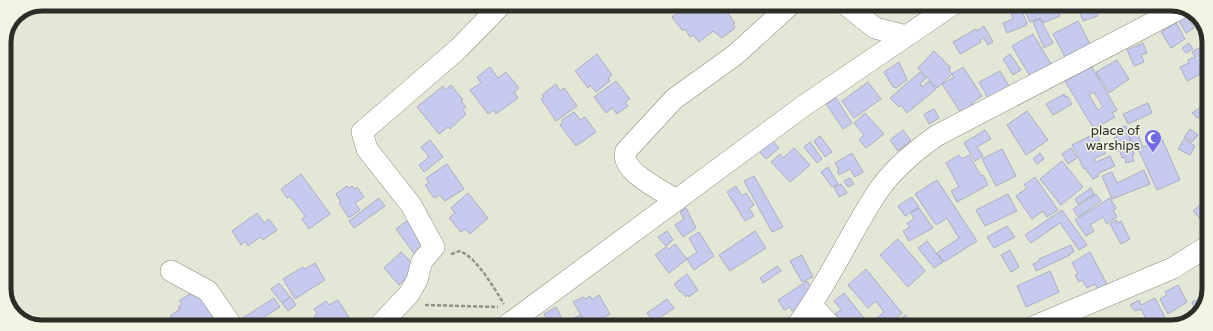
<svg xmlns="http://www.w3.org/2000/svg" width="1213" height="331" viewBox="0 0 1213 331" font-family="'Varela Round',sans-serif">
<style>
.building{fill:#c7caef;stroke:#acadbf;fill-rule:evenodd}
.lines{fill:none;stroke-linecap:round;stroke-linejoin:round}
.minor-casing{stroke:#888c7c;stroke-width:22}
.path{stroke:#8f9386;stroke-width:2.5;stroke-dasharray:4 2;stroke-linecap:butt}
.minor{stroke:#fff;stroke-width:21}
.labels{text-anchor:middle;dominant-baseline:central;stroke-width:3;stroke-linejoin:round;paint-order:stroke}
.poi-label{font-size:13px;fill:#2b2d26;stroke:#f1f5e3;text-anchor:end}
.rim{fill:none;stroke:#2b2d26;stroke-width:5}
</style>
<rect width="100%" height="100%" fill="#e3e8d6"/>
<!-- building -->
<g class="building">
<path d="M 691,5 L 698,10 L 701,8 L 698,5 L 726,5 L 724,8 L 735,23 L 733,24 L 735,28 L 722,38 L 713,31 L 699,42 L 693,35 L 690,37 L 685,29 L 683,31 L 672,17 Z"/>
<path d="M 1008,5 L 1019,5 L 1027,23 L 1027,25 L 1007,33 L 1003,23 L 1013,19 Z"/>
<path d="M 1022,5 L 1056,5 L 1060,16 L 1043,23 L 1041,18 L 1030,22 Z"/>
<path d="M 1085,5 L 1094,5 L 1098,16 L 1083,21 L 1078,7 Z"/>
<path d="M 1185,13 L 1194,28 L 1186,33 L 1177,18 Z"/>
<path d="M 1040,19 L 1053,43 L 1044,48 L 1033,22 Z"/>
<path d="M 1078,21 L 1090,44 L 1065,57 L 1053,34 Z"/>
<path d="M 1176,23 L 1185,39 L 1171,48 L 1161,32 Z"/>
<path d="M 984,26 L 993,42 L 988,45 L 984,38 L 980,40 L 981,42 L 960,54 L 953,42 L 976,29 L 977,31 Z"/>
<path d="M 1033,34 L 1051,64 L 1030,76 L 1012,46 Z"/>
<path d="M 1143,43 L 1147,53 L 1141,55 L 1144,62 L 1134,66 L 1127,50 Z"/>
<path d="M 1189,43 L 1193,49 L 1186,53 L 1182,48 Z"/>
<path d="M 1201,47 L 1209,62 L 1209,70 L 1187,81 L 1180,67 L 1189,63 L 1188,60 L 1195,57 L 1192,52 Z"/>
<path d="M 934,51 L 951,68 L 949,70 L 952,74 L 937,88 L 918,68 Z"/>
<path d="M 597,54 L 612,75 L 608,78 L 610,81 L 596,92 L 590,85 L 588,88 L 575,71 Z"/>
<path d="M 1010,54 L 1021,70 L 1013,75 L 1003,59 Z"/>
<path d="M 1117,60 L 1129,79 L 1109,93 L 1096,72 Z"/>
<path d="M 899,62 L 907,80 L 896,88 L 893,87 L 884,72 Z"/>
<path d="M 1091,66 L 1117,110 L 1112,113 L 1115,117 L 1094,129 L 1065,81 ZM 1094,92 L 1103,107 L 1098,110 L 1089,95 Z"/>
<path d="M 490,67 L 498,78 L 506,72 L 519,88 L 514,92 L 518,98 L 496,114 L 494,110 L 488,114 L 470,90 L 481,83 L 477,77 Z"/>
<path d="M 963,67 L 982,96 L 972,103 L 973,106 L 961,113 L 942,84 L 954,77 L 952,74 Z"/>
<path d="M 1000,71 L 1009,86 L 988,98 L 979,82 Z"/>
<path d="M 920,72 L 926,78 L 920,84 L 922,87 L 929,81 L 936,89 L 907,113 L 901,105 L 899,107 L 890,98 Z"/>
<path d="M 616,81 L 630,99 L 625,102 L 628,106 L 617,114 L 612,108 L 606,113 L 594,97 Z"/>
<path d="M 868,82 L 881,99 L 854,118 L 842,101 Z"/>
<path d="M 556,84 L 560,91 L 564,88 L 577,106 L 556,121 L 541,99 L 544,97 L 542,95 Z"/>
<path d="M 451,85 L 463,100 L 461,101 L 466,107 L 463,110 L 466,114 L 450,129 L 448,127 L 439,134 L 417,107 L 443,86 L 445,90 Z"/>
<path d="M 1064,94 L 1065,97 L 1067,96 L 1072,104 L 1053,115 L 1046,104 Z"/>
<path d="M 836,98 L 852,123 L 843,129 L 826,104 Z"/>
<path d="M 1148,103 L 1152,113 L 1128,124 L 1123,114 Z"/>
<path d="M 1200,108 L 1204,114 L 1197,118 L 1192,113 Z"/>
<path d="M 934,109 L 939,118 L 929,124 L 924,114 Z"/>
<path d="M 1027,111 L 1048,140 L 1026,155 L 1007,125 Z"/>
<path d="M 574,112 L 580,120 L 585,117 L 596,132 L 576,146 L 560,125 L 563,122 L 562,120 Z"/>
<path d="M 865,113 L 884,134 L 866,148 L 859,140 L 864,135 L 854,123 Z"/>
<path d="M 1126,126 L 1134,155 L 1132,155 L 1134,161 L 1126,163 L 1125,157 L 1122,158 L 1120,151 L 1118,151 L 1114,138 L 1117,137 L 1115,129 Z"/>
<path d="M 1190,129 L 1198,135 L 1192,142 L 1184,137 Z"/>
<path d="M 903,130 L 911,141 L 898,151 L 890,140 Z"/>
<path d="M 985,130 L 991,139 L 977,147 L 983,156 L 975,161 L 964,143 Z"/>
<path d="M 1137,132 L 1143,147 L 1162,139 L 1180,180 L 1157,190 L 1139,151 L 1137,151 L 1129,135 Z"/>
<path d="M 1096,133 L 1106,153 L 1094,159 L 1096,162 L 1110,156 L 1115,166 L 1097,174 L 1099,176 L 1093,179 L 1085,168 L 1084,169 L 1072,145 Z"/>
<path d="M 820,136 L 832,152 L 825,157 L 814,141 Z"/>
<path d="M 1184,139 L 1195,146 L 1190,155 L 1178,149 Z"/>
<path d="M 430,140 L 443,157 L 424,172 L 419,165 L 429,157 L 421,147 Z"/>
<path d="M 772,140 L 779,148 L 766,159 L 759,151 Z"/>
<path d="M 810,142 L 822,159 L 817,163 L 804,147 Z"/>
<path d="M 794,148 L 810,165 L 790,182 L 771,162 L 780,154 L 783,158 Z"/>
<path d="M 1071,148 L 1077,158 L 1068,164 L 1062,154 Z"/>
<path d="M 1002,149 L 1016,176 L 996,186 L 982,159 Z"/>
<path d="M 852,153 L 863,172 L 855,177 L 850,169 L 839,175 L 837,171 L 839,170 L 835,163 Z"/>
<path d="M 1040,153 L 1044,159 L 1037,164 L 1033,159 Z"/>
<path d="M 959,155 L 962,159 L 969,155 L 981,176 L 983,175 L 988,185 L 957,202 L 951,191 L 959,187 L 946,163 Z"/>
<path d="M 1062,161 L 1083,187 L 1061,205 L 1040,179 Z"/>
<path d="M 447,164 L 464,189 L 445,201 L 440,195 L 434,198 L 425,185 L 429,183 L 426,178 Z"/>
<path d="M 828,167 L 838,184 L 832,187 L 821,172 Z"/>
<path d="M 1144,170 L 1150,184 L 1112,199 L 1102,176 L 1112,172 L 1117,183 Z"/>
<path d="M 301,174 L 330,214 L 309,229 L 302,219 L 305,216 L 290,196 L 287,198 L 281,189 Z"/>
<path d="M 754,176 L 783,227 L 772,232 L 744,181 Z"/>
<path d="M 1035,177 L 1058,210 L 1047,217 L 1043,211 L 1032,219 L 1016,196 L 1027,188 L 1024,185 Z"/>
<path d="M 850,178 L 854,184 L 848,187 L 844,181 Z"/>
<path d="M 937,180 L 977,241 L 944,262 L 937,253 L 959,238 L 947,218 L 936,225 L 915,194 Z"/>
<path d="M 841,184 L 847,193 L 839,197 L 834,187 Z"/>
<path d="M 347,186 L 349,188 L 352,186 L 355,189 L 357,187 L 364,197 L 355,203 L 360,210 L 349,218 L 339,203 L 341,202 L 336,194 Z"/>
<path d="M 736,186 L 742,196 L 746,193 L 754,205 L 749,208 L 754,216 L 745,221 L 727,192 Z"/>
<path d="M 1091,188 L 1094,194 L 1078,204 L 1075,199 Z"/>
<path d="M 468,193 L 488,218 L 470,234 L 465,229 L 461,232 L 449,218 L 455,213 L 451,208 Z"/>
<path d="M 1008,194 L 1017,211 L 985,226 L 976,210 Z"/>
<path d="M 1096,194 L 1101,201 L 1078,217 L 1073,209 Z"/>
<path d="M 912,197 L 919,207 L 905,216 L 898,206 Z"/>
<path d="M 379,198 L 385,206 L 354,228 L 349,221 Z"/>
<path d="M 1110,198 L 1116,208 L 1113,210 L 1117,217 L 1107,224 L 1103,217 L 1090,225 L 1094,231 L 1086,236 L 1075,220 Z"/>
<path d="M 1201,204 L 1208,212 L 1208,227 L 1193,211 Z"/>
<path d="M 686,208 L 696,228 L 683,237 L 675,225 L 684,219 L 680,212 Z"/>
<path d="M 919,208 L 933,228 L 909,241 L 903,231 L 910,227 L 907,223 L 914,219 L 911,213 Z"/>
<path d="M 1062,210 L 1087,245 L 1079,250 L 1060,223 L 1031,243 L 1025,235 Z"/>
<path d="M 257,213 L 264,223 L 269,219 L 277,230 L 263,240 L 260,237 L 248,246 L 245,241 L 241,245 L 232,231 Z"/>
<path d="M 411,218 L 432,246 L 417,257 L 396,229 Z"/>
<path d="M 1116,220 L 1118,223 L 1121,221 L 1130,239 L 1121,244 L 1110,224 Z"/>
<path d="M 1007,226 L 1015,237 L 994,248 L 987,237 Z"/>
<path d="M 667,231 L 673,240 L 666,246 L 658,237 Z"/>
<path d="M 755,231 L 766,248 L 730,271 L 719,255 Z"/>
<path d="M 699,232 L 714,256 L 694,270 L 687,259 L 697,252 L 689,238 Z"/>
<path d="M 898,239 L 925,271 L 908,287 L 880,255 Z"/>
<path d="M 927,241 L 943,262 L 934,268 L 918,248 Z"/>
<path d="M 675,244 L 687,259 L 669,273 L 655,255 L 666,247 L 669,249 Z"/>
<path d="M 1071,245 L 1074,252 L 1069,254 L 1070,255 L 1036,271 L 1033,264 L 1040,261 L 1039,259 Z"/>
<path d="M 1010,250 L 1019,267 L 1011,272 L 1001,255 Z"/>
<path d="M 401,252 L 417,268 L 399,285 L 384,268 Z"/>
<path d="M 1090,252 L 1107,284 L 1098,289 L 1095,284 L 1087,288 L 1082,280 L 1079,282 L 1075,275 L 1078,274 L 1072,263 Z"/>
<path d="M 802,255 L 813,277 L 802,282 L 790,261 Z"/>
<path d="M 315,263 L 325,280 L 295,299 L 283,279 L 303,267 L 305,269 Z"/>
<path d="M 777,266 L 781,271 L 763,283 L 760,278 Z"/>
<path d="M 866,269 L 902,313 L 886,327 L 874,327 L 871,323 L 884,312 L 876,301 L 868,308 L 848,285 Z"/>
<path d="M 1050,271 L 1059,292 L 1026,307 L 1017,286 Z"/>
<path d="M 687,274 L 698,290 L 689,297 L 688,295 L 686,297 L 681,291 L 680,292 L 674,284 Z"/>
<path d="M 807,281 L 814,292 L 806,302 L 792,311 L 790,307 L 784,310 L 778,300 Z"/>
<path d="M 279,283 L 290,297 L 282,303 L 271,289 Z"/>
<path d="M 1178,285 L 1187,302 L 1168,314 L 1160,299 L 1167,295 L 1165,292 Z"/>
<path d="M 197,289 L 216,316 L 203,326 L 172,326 L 175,323 L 170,316 L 180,309 L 178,307 L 182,304 L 179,301 Z"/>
<path d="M 844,293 L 871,327 L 845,327 L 835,314 L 841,310 L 834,301 Z"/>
<path d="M 599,295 L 610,314 L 595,323 L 596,326 L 588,326 L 573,302 L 583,297 L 585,299 L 590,296 L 592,300 Z"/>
<path d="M 291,297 L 296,305 L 288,311 L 282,303 Z"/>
<path d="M 274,298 L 280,307 L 257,322 L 259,326 L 245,326 L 241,319 Z"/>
<path d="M 1155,298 L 1169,325 L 1169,327 L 1150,327 L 1141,309 L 1135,311 L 1130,305 L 1139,300 L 1141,305 Z"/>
<path d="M 667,299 L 674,308 L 654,322 L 647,313 Z"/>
<path d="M 1199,299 L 1202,307 L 1197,314 L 1192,302 Z"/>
<path d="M 338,300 L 351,321 L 344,326 L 319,326 L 314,317 L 317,314 L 314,309 L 326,301 L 329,305 Z"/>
<path d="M 556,307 L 563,320 L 566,318 L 568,321 L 580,315 L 585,323 L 578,326 L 550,326 L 544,314 Z"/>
<path d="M 905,315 L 913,327 L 891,327 Z"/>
<path d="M 1081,315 L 1086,326 L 1055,327 Z"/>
<path d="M 542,319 L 545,326 L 537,326 L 535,322 Z"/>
</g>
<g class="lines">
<defs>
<g id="minor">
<path d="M 846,5 L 875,28 L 906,36"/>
<path d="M 677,200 C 664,192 619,171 626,151 L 674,99 L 735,55 L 790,5"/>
<path d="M 171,271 L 208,291 L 232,326"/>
<path d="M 812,306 L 832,327"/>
<path d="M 379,326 L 409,294 L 417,280 L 422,261 L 434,247 L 411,205 L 367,149 L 362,132 L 458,49 L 502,4"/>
<path d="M 506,326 L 802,107 L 952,5"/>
<path d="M 796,327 C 828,284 849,235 878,191 C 893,169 915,151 936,136 L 1183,7"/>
<path d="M 1033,327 L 1173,268 L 1208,246"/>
</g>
</defs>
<!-- minor casing -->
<use href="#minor" class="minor-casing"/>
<!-- path -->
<g class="path">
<path d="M 451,254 L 460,251 C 477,258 494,288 504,304"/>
<path d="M 425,305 L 498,307"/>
</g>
<!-- minor -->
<use href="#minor" class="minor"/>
</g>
<!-- icons -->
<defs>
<symbol id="mosque-pin" viewBox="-11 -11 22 30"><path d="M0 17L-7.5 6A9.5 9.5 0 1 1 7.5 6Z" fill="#716ce6" stroke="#f1f5e3"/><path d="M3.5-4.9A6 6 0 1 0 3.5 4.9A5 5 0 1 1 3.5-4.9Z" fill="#fff"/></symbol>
</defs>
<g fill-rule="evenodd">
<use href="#mosque-pin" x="1143" y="128" width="20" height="27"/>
</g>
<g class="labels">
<!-- poi labels -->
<g class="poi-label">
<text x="1140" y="131">place of<tspan x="1140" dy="15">warships</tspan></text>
</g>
</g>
<!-- crop -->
<path d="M0 0H1213V331H0ZM42 11H1171A31 31 0 0 1 1202 42V289A31 31 0 0 1 1171 320H42A31 31 0 0 1 11 289V42A31 31 0 0 1 42 11Z" fill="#f1f5e3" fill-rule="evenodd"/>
<path class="rim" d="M42 11H1171A31 31 0 0 1 1202 42V289A31 31 0 0 1 1171 320H42A31 31 0 0 1 11 289V42A31 31 0 0 1 42 11Z"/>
</svg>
